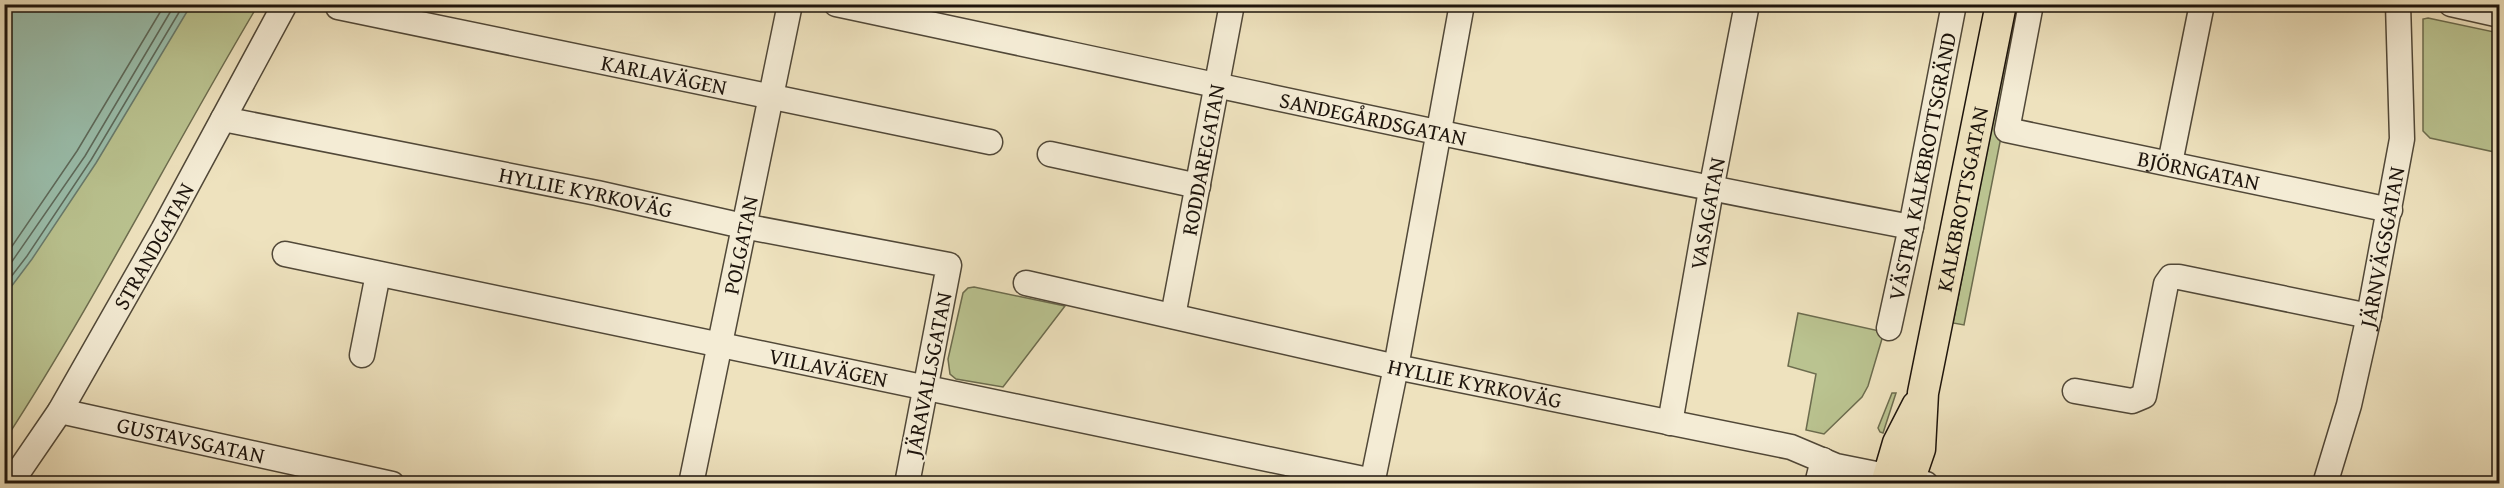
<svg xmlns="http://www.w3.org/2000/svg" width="2504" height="488" viewBox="0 0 2504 488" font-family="'Gentium Book Plus',serif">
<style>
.green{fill:#bac390;stroke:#6c6c4e;stroke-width:1.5}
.water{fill:#9abfad;stroke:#687b6d;stroke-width:1.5}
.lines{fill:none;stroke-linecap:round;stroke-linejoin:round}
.shore{stroke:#5c6a5c;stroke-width:1.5}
.minor-casing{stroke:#514838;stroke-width:27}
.major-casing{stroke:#1d140c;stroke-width:33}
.minor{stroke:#f4ecd5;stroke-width:24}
.major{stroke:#eee2be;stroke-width:30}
.labels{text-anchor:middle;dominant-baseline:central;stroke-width:4.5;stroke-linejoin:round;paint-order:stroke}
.street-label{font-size:22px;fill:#1d140c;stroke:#f4ecd5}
</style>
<rect width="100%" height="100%" fill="#eee2be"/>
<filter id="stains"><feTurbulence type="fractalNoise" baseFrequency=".00333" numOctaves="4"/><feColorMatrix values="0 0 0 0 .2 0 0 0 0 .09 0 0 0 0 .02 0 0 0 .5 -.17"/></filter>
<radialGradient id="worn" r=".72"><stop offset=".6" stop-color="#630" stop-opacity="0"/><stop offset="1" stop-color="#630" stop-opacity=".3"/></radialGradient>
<!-- green -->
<g class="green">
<path d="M 163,5 L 258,5 C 172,149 96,300 5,440 L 5,271 Z"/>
<path d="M 2016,5 L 2027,5 L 1964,325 L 1953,323 Z"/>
<path d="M 2428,18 L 2499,33 L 2499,153 L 2430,138 L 2423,131 L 2423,19 Z"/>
<path d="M 974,287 L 1065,306 L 1003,387 L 956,379 L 950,374 L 948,359 L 963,293 L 968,288 Z"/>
<path d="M 1798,313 L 1884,332 L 1868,386 L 1862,397 L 1824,434 L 1806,430 L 1816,374 L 1788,366 Z"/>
<path d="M 1892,393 L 1896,393 L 1883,433 L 1880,432 L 1878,428 Z"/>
</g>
<!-- water -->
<path class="water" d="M 5,4 L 191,5 L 96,163 L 32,259 L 5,295 Z"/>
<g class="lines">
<!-- shore -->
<g class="shore">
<path d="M 4,258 L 77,151 L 165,4"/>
<path d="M 4,273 L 85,156 L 175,4"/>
<path d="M 4,286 L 27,256 L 91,160 L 184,4"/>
</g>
<defs>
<g id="minor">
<path id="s1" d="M 836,4 C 1194,80 1551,159 1911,227"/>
<path id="s2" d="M 2031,4 L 2007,130 L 2390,210"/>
<path d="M 2451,4 L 2500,15"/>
<path id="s3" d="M 338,7 L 990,142"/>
<path id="s4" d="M 223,119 L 597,193 L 743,226 L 949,265 L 907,484"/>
<path d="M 1050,154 L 1198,186"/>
<path d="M 2170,163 L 2202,4"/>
<path id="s5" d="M 285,254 L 1373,481"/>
<path id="s6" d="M 1026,283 L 1396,367 L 1791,447 L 1836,466 L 1926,484"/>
<path id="s7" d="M 1173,316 L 1232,4"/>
<path id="s8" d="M 1889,328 L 1911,227 L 1954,4"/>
<path d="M 362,355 L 378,274"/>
<path d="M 2075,391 L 2132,401 L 2144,396 L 2166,284 L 2171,277 L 2179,277 L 2369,316"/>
<path id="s9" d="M 60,411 L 392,484"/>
<path id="s10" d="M 1670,423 L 1711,190 L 1747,4"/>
<path id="s11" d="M 10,484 L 60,411 L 163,230 L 285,4"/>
<path id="s12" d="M 691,484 L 790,4"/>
<path d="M 1372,484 L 1396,367 L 1462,4"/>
<path d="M 1817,484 L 1823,460"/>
<path id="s13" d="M 2325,484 L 2349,405 L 2369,316 L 2402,139 L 2398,4"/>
</g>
<g id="major">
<path d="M 1886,484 L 1898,443 L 1917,406"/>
<path id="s14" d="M 1908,484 L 1920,449 L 1923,393 L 2001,4"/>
</g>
</defs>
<!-- minor casing -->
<use href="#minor" class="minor-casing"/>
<!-- major casing -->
<use href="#major" class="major-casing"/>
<!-- minor -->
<use href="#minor" class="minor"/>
<!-- major -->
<use href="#major" class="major"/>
</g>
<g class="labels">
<!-- street labels -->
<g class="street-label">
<text stroke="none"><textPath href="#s3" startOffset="333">KARLAVÄGEN</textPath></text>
<text stroke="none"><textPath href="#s1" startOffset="549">SANDEGÅRDSGATAN</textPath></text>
<text stroke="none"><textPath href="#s7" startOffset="159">RODDAREGATAN</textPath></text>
<text stroke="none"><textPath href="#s8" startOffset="165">VÄSTRA KALKBROTTSGRÄND</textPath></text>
<text stroke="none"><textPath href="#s2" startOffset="324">BJÖRNGATAN</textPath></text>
<text stroke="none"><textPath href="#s4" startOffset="370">HYLLIE KYRKOVÄG</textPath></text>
<text stroke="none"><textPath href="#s14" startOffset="291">KALKBROTTSGATAN</textPath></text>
<text stroke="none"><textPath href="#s10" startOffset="213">VASAGATAN</textPath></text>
<text stroke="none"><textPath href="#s12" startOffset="244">POLGATAN</textPath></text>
<text stroke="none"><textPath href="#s11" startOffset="278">STRANDGATAN</textPath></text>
<text stroke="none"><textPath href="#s13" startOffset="244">JÄRNVÄGSGATAN</textPath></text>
<text stroke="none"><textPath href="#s5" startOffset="555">VILLAVÄGEN</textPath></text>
<text transform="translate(928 374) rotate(-79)">JÄRAVALLSGATAN</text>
<text stroke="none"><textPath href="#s6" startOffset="460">HYLLIE KYRKOVÄG</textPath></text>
<text stroke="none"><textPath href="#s9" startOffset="134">GUSTAVSGATAN</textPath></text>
</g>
</g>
<!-- margin -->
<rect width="2504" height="488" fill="none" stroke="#eee2be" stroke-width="24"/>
<rect x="6" y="6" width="2492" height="476" fill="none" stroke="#1d140c" stroke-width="3"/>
<rect x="12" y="12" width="2480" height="464" fill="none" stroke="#1d140c" stroke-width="1.5"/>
<rect width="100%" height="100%" filter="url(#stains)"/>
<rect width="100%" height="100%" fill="url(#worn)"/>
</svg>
